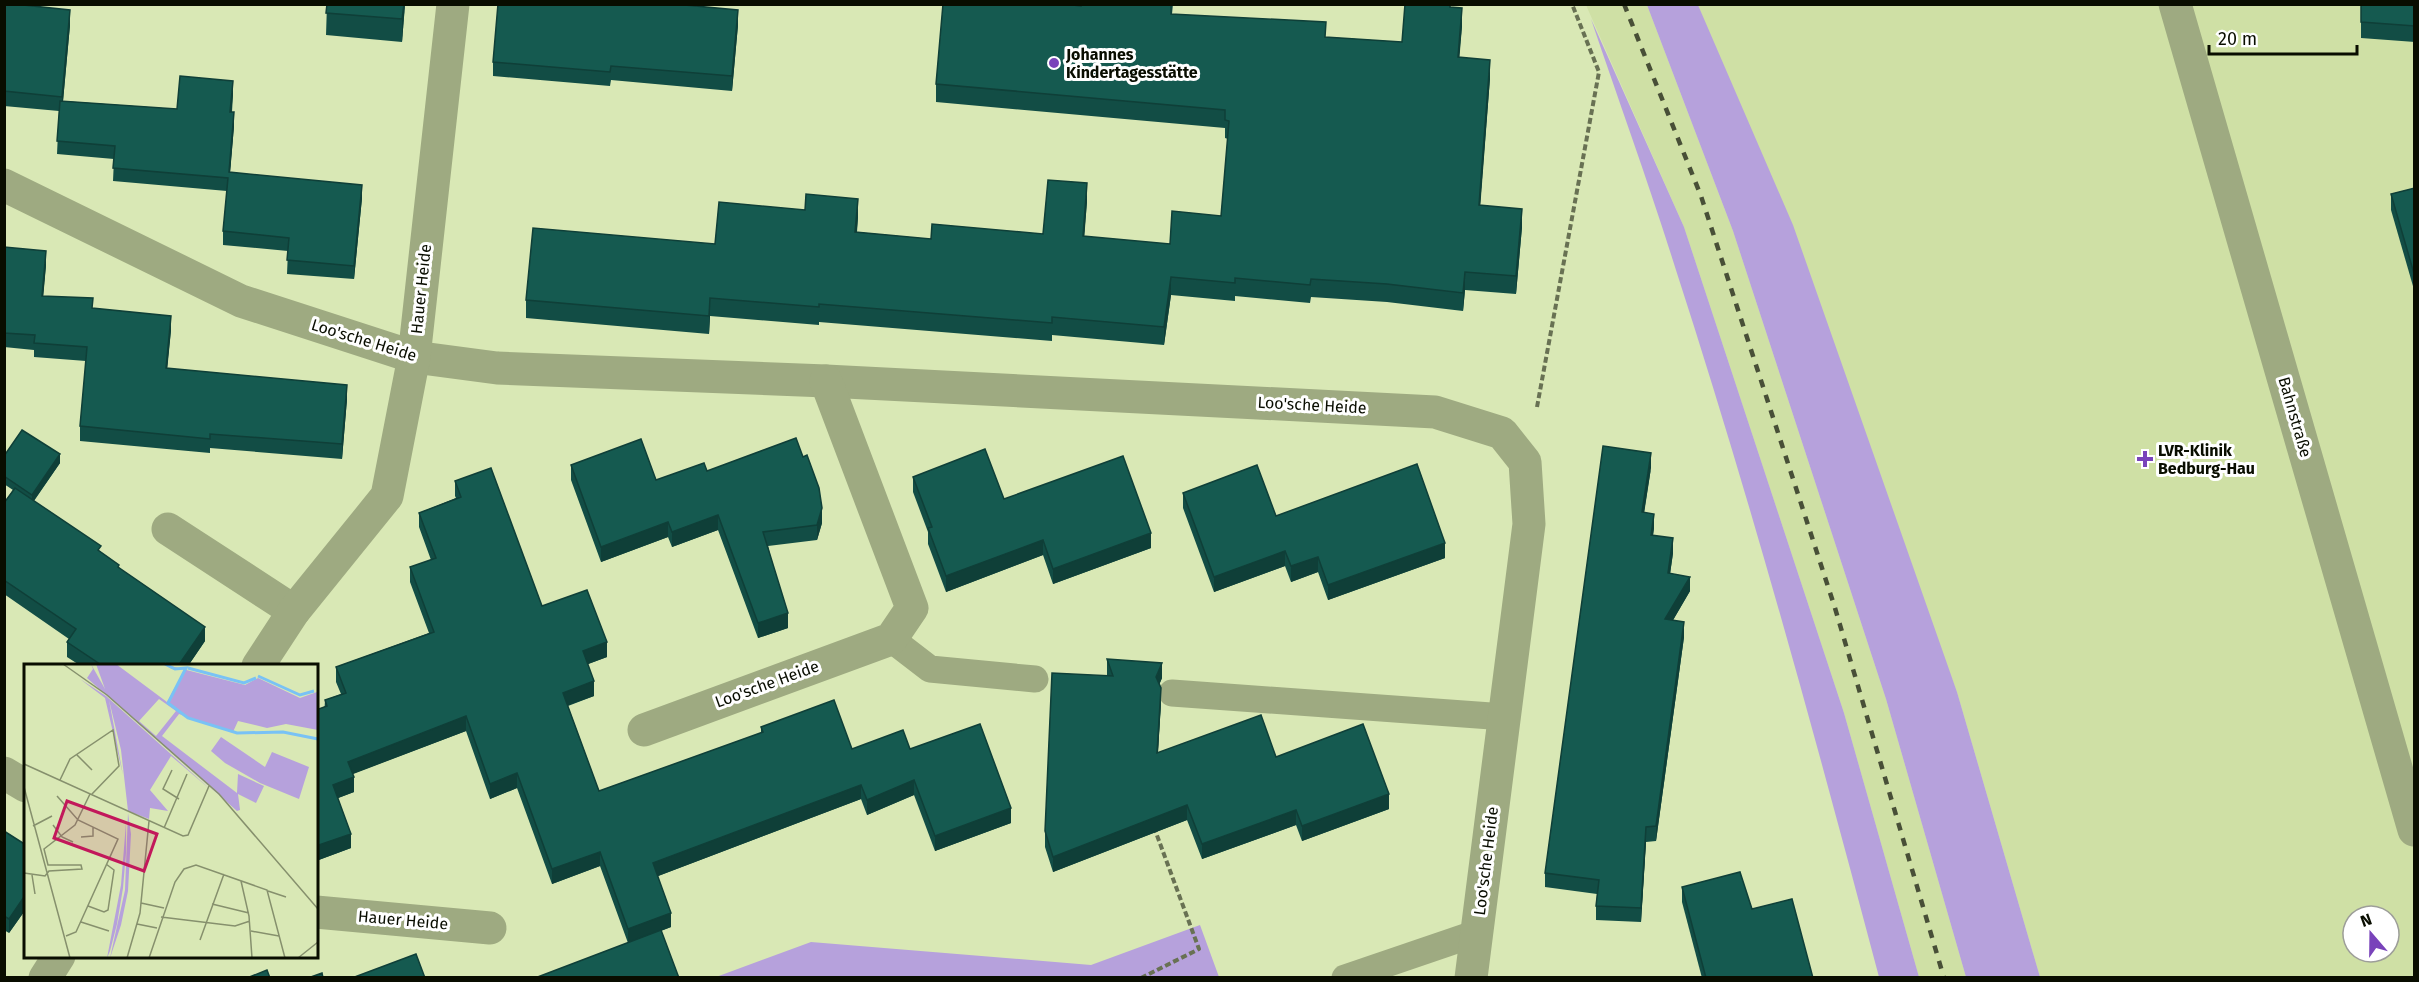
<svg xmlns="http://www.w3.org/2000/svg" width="2419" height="982" viewBox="0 0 2419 982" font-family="'Fira Sans',sans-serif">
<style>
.built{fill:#cfe0a5;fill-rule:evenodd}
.green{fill:#b6a1dc}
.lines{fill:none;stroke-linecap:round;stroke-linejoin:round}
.path{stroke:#687153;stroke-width:4;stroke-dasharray:6 3;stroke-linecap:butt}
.service{stroke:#9eaa81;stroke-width:27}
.minor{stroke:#9eaa81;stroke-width:33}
.rail{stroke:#484f37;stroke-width:4.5;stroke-dasharray:8 8;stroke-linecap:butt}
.wall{fill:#124d45}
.shaded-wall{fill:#0f3f38}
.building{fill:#155a50;stroke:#0f3f38;stroke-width:1.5}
.poi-dot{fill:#7943ba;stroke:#fff;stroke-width:2}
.labels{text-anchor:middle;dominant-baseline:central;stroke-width:6;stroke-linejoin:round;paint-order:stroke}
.poi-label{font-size:16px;font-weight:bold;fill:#090d00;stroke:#fff;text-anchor:start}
.street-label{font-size:16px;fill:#090d00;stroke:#fff}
.inset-river{fill:none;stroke:#79c2f5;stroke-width:3}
.inset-road{fill:none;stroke:#86906d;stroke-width:1.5}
.view{fill:#c2185b;fill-opacity:0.15;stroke:#c2185b;stroke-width:3}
.inset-edge{fill:none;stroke:#090d00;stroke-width:3}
</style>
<rect width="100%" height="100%" fill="#d9e8b5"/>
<!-- built -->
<g class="built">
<path d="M 1586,5 L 1647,5 L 1733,231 L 1886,699 L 1966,977 L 1919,977 L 1844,713 L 1684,227 Z"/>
<path d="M 1698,5 L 2414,5 L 2414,977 L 2040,977 L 1957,692 ZM 2353,916 L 2389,916 L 2389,952 L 2353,952 Z"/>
</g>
<!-- green -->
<g class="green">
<path d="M 1647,5 L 1698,5 L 1793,225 L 1957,692 L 2040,977 L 1966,977 L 1886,699 L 1733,231 Z"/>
<path d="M 1591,19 L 1684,227 L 1844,713 L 1919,977 L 1879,977 C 1816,739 1751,501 1675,267 C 1649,184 1619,102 1591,19 Z"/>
<path d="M 1200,925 L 1219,977 L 716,977 L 811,942 L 1091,965 Z"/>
</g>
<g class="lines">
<!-- path -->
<g class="path">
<path d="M 1537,407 L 1599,72 L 1572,4"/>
<path d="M 1141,978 L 1199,949 L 1155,830"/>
</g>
<!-- service -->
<g class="service">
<path d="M 891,639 L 930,669 L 1035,679"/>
<path d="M 1172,693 L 1505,717"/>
<path d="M 1345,978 L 1477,933"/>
</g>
<!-- minor -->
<g class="minor">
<path d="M 2175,4 L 2414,830"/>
<path d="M 4,185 L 241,301 L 414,357 L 497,368 L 826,381 L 1435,412 L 1502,433 L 1525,462 L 1529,524 L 1471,978"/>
<path d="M 168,529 L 294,611"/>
<path d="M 258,666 L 294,611 L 387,496 L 414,357 L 453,4"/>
<path d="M 644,730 L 891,639 L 912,608 L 826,381"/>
<path d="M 4,773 L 26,786"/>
<path d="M 316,912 L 490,928"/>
<path d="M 45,978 L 59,956"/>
</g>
<!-- rail -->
<path class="rail" d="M 1624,4 L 1701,196 L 1835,608 L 1944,978"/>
</g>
<!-- wall -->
<g class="wall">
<path d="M 4,4 L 70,25 L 63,101 L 177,109 L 233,94 L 232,112 L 234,126 L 230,172 L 362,198 L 354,279 L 287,274 L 288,251 L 223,245 L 223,231 L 227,191 L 113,181 L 114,159 L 57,154 L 59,111 L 4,106 Z"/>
<path d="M 327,4 L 405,4 L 402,42 L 326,35 Z"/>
<path d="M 1173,4 L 1172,14 L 1326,37 L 1402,42 L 1451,7 L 1462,26 L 1459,57 L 1490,78 L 1480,205 L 1522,227 L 1516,294 L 1465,290 L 1463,311 L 1387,302 L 1311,297 L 1310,303 L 1235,296 L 1235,301 L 1171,295 L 1164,345 L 1052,335 L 1052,341 L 819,322 L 819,325 L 710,316 L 709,334 L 526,318 L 526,300 L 715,244 L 858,217 L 857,232 L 931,239 L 1043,234 L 1087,201 L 1084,237 L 1170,244 L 1221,216 L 1228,139 L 1225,138 L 1225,128 L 936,102 L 936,84 L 1081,6 Z"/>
<path d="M 2415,4 L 2415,42 L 2361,38 L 2361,22 Z"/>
<path d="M 738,25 L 732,91 L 611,80 L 610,86 L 493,76 L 493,62 Z"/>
<path d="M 2415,188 L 2415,293 L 2391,210 L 2391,194 Z"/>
<path d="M 4,247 L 46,265 L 43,296 L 93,308 L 171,330 L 167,368 L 347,399 L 342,459 L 210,448 L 210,453 L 80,441 L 80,426 L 86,361 L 34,357 L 34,350 L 4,347 Z"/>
<path d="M 4,456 L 60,463 L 34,501 L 101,552 L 205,641 L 188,666 L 81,666 L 67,657 L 67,642 L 69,639 L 4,594 L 4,503 L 13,490 L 4,484 Z"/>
<path d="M 571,465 L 656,480 L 707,471 L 822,523 L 817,540 L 768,546 L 788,628 L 758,638 L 718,530 L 672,547 L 668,537 L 601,562 L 571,480 Z"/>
<path d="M 1651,468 L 1644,512 L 1654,528 L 1653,535 L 1673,553 L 1670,574 L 1690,591 L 1673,620 L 1684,637 L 1656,841 L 1646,842 L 1641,922 L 1596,920 L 1596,906 L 1597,894 L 1545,887 L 1545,873 Z"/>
<path d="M 913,477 L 1004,499 L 1151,548 L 1053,584 L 1043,555 L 946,592 L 928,544 L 928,532 L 913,492 Z"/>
<path d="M 455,481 L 542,606 L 607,657 L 588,664 L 594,696 L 568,706 L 599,791 L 761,733 L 761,727 L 852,749 L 910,749 L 1011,823 L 935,851 L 914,795 L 867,815 L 861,799 L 658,876 L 671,927 L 628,943 L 600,866 L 552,884 L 517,788 L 490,799 L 466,731 L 352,774 L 354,792 L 338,798 L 351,848 L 316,861 L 325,700 L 341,694 L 336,682 L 336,667 L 429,633 L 410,582 L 410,567 L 431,560 L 419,527 L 419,513 L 456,498 L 455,496 Z"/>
<path d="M 1183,493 L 1276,516 L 1445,558 L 1328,600 L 1318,572 L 1291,582 L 1285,566 L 1214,592 L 1183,508 Z"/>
<path d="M 1107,659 L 1162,678 L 1159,685 L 1161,703 L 1158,752 L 1276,757 L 1389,809 L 1302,841 L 1296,825 L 1202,859 L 1187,820 L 1053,872 L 1045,847 L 1045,831 L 1107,675 Z"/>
<path d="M 4,831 L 26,845 L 26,909 L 9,933 L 4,930 Z"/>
<path d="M 1682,887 L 1752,909 L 1813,978 L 1702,978 L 1682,902 Z"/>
</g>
<!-- shaded-wall -->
<g class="shaded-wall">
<path d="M 404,4 L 405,4 L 402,42 L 402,19 Z"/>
<path d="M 1462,8 L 1462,26 L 1458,75 L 1458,57 Z"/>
<path d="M 70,10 L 70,25 L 62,112 L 62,97 Z"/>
<path d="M 738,10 L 738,25 L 732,91 L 732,76 Z"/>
<path d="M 1490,60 L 1490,78 L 1479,223 L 1479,205 Z"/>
<path d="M 233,81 L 233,94 L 230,125 L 230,112 Z"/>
<path d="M 234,112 L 234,126 L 229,186 L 229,172 Z"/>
<path d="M 1087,183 L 1087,201 L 1083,254 L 1083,236 Z"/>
<path d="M 362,185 L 362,198 L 354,279 L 354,266 Z"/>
<path d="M 858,199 L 858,217 L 855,250 L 855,232 Z"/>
<path d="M 1522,209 L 1522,227 L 1516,294 L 1516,276 Z"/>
<path d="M 46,251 L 46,265 L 42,311 L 42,296 Z"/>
<path d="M 1465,272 L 1465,290 L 1463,311 L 1463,293 Z"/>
<path d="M 1171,277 L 1171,295 L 1164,345 L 1164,327 Z"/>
<path d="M 710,298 L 710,316 L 709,334 L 709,316 Z"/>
<path d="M 171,316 L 171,330 L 166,382 L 166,368 Z"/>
<path d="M 347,385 L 347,399 L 342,459 L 342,444 Z"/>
<path d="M 1651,453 L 1651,468 L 1642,527 L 1642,512 Z"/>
<path d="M 60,454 L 60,463 L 32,503 L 32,495 Z"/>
<path d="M 822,508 L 822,523 L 817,540 L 817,525 Z"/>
<path d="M 1654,514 L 1654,528 L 1651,550 L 1651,535 Z"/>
<path d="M 718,515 L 718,530 L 672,547 L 672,532 Z"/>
<path d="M 668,522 L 668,537 L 601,562 L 601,547 Z"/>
<path d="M 1151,533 L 1151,548 L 1053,584 L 1053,569 Z"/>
<path d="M 1673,538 L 1673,553 L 1668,588 L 1668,573 Z"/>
<path d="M 1043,540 L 1043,555 L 946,592 L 946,576 Z"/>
<path d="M 1445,543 L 1445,558 L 1328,600 L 1328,585 Z"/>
<path d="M 1285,551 L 1285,566 L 1214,592 L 1214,577 Z"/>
<path d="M 1318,557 L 1318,572 L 1291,582 L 1291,566 Z"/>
<path d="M 1690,577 L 1690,591 L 1665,634 L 1665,619 Z"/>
<path d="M 788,613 L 788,628 L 758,638 L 758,623 Z"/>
<path d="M 1684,622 L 1684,637 L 1656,841 L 1656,826 Z"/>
<path d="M 205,627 L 205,641 L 188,666 L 178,666 Z"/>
<path d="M 607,642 L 607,657 L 583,666 L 583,651 Z"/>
<path d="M 1162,663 L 1162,678 L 1156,692 L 1156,677 Z"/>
<path d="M 594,681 L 594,696 L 563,707 L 563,693 Z"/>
<path d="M 1161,688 L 1161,703 L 1157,768 L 1157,753 Z"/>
<path d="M 466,716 L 466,731 L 348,776 L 348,762 Z"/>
<path d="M 517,773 L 517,788 L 490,799 L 490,784 Z"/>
<path d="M 354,777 L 354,792 L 333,800 L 333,785 Z"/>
<path d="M 914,780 L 914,795 L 867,815 L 867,800 Z"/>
<path d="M 861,785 L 861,799 L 653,878 L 653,863 Z"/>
<path d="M 1389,794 L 1389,809 L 1302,841 L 1302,826 Z"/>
<path d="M 1187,805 L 1187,820 L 1053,872 L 1053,857 Z"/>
<path d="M 1011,808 L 1011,823 L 935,851 L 935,836 Z"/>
<path d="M 1296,810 L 1296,825 L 1202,859 L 1202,844 Z"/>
<path d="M 1646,827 L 1646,842 L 1641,922 L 1641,908 Z"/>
<path d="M 351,834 L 351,848 L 316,861 L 316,846 Z"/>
<path d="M 600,852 L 600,866 L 552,884 L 552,869 Z"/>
<path d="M 26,894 L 26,909 L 9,933 L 9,919 Z"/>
<path d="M 671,913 L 671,927 L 628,944 L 628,929 Z"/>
</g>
<!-- building -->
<g class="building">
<path d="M 4,4 L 14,4 L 70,10 L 62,97 L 4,91 Z"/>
<path d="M 327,4 L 404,4 L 402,19 L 326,13 Z"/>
<path d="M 498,4 L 674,4 L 738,10 L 732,76 L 611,66 L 610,72 L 493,62 Z"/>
<path d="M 943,4 L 1063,4 L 1081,6 L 1081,4 L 1171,4 L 1171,14 L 1326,22 L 1325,37 L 1402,42 L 1405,4 L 1450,4 L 1450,7 L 1462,8 L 1458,57 L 1490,60 L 1479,205 L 1522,209 L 1516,276 L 1465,272 L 1463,293 L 1387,284 L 1311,279 L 1310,285 L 1235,278 L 1235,283 L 1171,277 L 1164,327 L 1052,317 L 1052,323 L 819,304 L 819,307 L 710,298 L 709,316 L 526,300 L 533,228 L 715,244 L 719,202 L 805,210 L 806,194 L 858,199 L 855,232 L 931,239 L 932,224 L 1043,234 L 1048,180 L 1087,183 L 1083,236 L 1170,244 L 1172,211 L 1221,216 L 1229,121 L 1225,120 L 1225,110 L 936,84 Z"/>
<path d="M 2361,4 L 2415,4 L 2415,26 L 2361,22 Z"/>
<path d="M 180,76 L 233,81 L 230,112 L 234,112 L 229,172 L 362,185 L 354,266 L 287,260 L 289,238 L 223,231 L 228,178 L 113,168 L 115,146 L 57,141 L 60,101 L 177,109 Z"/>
<path d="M 2415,188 L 2415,277 L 2391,194 Z"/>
<path d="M 4,247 L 46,251 L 42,296 L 93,298 L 92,308 L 171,316 L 166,368 L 347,385 L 342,444 L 210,434 L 210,439 L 80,426 L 87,347 L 34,343 L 35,335 L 4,333 Z"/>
<path d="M 22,430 L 60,454 L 32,495 L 4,476 L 4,456 Z"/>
<path d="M 796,438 L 803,457 L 807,455 L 819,488 L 822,508 L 817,525 L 763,532 L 788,613 L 758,623 L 718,515 L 672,532 L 668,522 L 601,547 L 571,465 L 641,439 L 656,480 L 704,463 L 707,471 Z"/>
<path d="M 1603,446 L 1651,453 L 1642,512 L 1654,514 L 1651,535 L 1673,538 L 1668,573 L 1690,577 L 1665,619 L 1684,622 L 1656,826 L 1646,827 L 1641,908 L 1596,906 L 1599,880 L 1545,873 Z"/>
<path d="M 985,449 L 1004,499 L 1123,456 L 1151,533 L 1053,569 L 1043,540 L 946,576 L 928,528 L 932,527 L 913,477 Z"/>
<path d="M 1417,464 L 1445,543 L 1328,585 L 1318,557 L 1291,566 L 1285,551 L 1214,577 L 1183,493 L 1257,465 L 1276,516 Z"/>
<path d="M 491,468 L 542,606 L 587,590 L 607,642 L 583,651 L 594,681 L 563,693 L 599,791 L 763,732 L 761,727 L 834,700 L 852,749 L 903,730 L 910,749 L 980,724 L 1011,808 L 935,836 L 914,780 L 867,800 L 861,785 L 653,863 L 671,913 L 628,929 L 600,852 L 552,869 L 517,773 L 490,784 L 466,716 L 348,762 L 354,777 L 333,785 L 351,834 L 316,846 L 316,710 L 327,706 L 325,700 L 346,693 L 336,667 L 434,632 L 410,567 L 436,558 L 419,513 L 461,497 L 455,481 Z"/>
<path d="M 15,488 L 101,546 L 98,550 L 119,565 L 118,567 L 205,627 L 178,666 L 103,666 L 67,642 L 76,629 L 4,580 L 4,503 Z"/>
<path d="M 1107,659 L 1162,663 L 1156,677 L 1161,688 L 1157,753 L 1261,715 L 1276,757 L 1363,724 L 1389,794 L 1302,826 L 1296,810 L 1202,844 L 1187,805 L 1053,857 L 1045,831 L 1052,673 L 1113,676 Z"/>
<path d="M 4,831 L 26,845 L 26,894 L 9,919 L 4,916 Z"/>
<path d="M 1740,872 L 1752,909 L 1792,899 L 1813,978 L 1706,978 L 1682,887 Z"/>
<path d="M 661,930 L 679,978 L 535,978 Z"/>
<path d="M 416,954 L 425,978 L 352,978 Z"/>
<path d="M 267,970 L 270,978 L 247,978 Z"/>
<path d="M 322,973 L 323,978 L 308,978 Z"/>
</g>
<!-- markers -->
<g class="poi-dot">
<circle cx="1054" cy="63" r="6"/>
<path d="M2142 450h6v6h6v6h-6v6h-6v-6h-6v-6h6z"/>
</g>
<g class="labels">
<!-- poi labels -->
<g class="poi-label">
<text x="1066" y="54">Johannes<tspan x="1066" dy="18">Kindertagesstätte</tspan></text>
<text x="2158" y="450">LVR-Klinik<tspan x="2158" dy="18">Bedburg-Hau</tspan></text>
</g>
<!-- street labels -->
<g class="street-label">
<text transform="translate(421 289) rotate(-84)">Hauer Heide</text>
<text transform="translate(364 340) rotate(17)">Loo'sche Heide</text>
<text transform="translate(1312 405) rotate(3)">Loo'sche Heide</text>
<text transform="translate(2295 417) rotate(74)">Bahnstraße</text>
<text transform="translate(767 684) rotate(-20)">Loo'sche Heide</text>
<text transform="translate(1486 861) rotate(-83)">Loo'sche Heide</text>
<text transform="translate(403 920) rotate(5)">Hauer Heide</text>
</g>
</g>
<!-- overview -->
<g transform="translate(24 664)">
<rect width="294" height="294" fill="#d9e8b5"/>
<path d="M 67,0 L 81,25 L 72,0 L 92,0 L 143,38 L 161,5 L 148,5 L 139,0 L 221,21 L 234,14 L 276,34 L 293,28 L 294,66 L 262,60 L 243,64 L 214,57 L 209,68 L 155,50 L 138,72 L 213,129 L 214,110 L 240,122 L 232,139 L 214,130 L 216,146 L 213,147 L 63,14 L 69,5 ZM 135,35 L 152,47 L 132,72 L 115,57 ZM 56,15 L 82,32 L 187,126 L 147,92 L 126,126 L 144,147 L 126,144 L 125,155 L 104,147 L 97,86 L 85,36 L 99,111 L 81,34 ZM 197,73 L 241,103 L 248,88 L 285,103 L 275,135 L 236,119 L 201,99 L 187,87 ZM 104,149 L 107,170 L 104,227 L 97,261 L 86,294 L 101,226 ZM 102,159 L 102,189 L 99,224 L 93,260 L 86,287 L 83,294 L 97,221 Z" fill="#b6a1dc" fill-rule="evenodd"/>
<path class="inset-river" d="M 141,0 L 151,5 L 162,4 L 144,39 L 164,54 L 213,69 L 259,68 L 294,75M 164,4 L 220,19 L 232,14M 234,12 L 276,31 L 290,27"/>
<path class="inset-road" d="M 39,0 L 83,31 L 195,130 L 294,245M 53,91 L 68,106M 0,100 L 159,172 L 164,171 L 185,122M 148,106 L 139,125 L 155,135M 36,116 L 46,95 L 89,66 L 95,102 L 68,130M 0,123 L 46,294M 33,132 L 54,156 L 94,175 L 52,268 L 42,272M 29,161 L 38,173 L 49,178M 9,162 L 28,152M 140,164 L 163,110M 57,173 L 69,172 L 69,163M 0,209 L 21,212 L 25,207 L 58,205 L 57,201 L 24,201 L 20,185 L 51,161 L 66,130M 8,211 L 11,230M 217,217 L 225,252 L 228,294M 244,227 L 262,233M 117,239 L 140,244M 188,240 L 225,249M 64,242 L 80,248 L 84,246 L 90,206 L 82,200M 137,253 L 211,262 L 226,257M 57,258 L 85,267M 113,260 L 133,264M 227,267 L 255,272M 176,276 L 200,210M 103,294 L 116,249 L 125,157M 125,294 L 151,218 L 160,205 L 172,201 L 243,226 L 261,294M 274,294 L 294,278"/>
<path class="view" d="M 43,137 L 133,170 L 120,207 L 30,174 Z"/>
<rect width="294" height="294" class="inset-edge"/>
</g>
<!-- border -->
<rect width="2419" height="982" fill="none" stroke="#090d00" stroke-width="12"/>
<!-- north arrow -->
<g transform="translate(2371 934) rotate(340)"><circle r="28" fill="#ffffff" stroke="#9d9e99" stroke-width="1.5"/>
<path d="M0-4.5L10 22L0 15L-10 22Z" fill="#7943ba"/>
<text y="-9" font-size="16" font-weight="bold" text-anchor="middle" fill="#090d00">N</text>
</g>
<!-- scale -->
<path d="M2209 45v9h148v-9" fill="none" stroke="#090d00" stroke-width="3"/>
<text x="2218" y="45" font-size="18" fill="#090d00" stroke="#ffffff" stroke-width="4.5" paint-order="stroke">20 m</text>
</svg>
